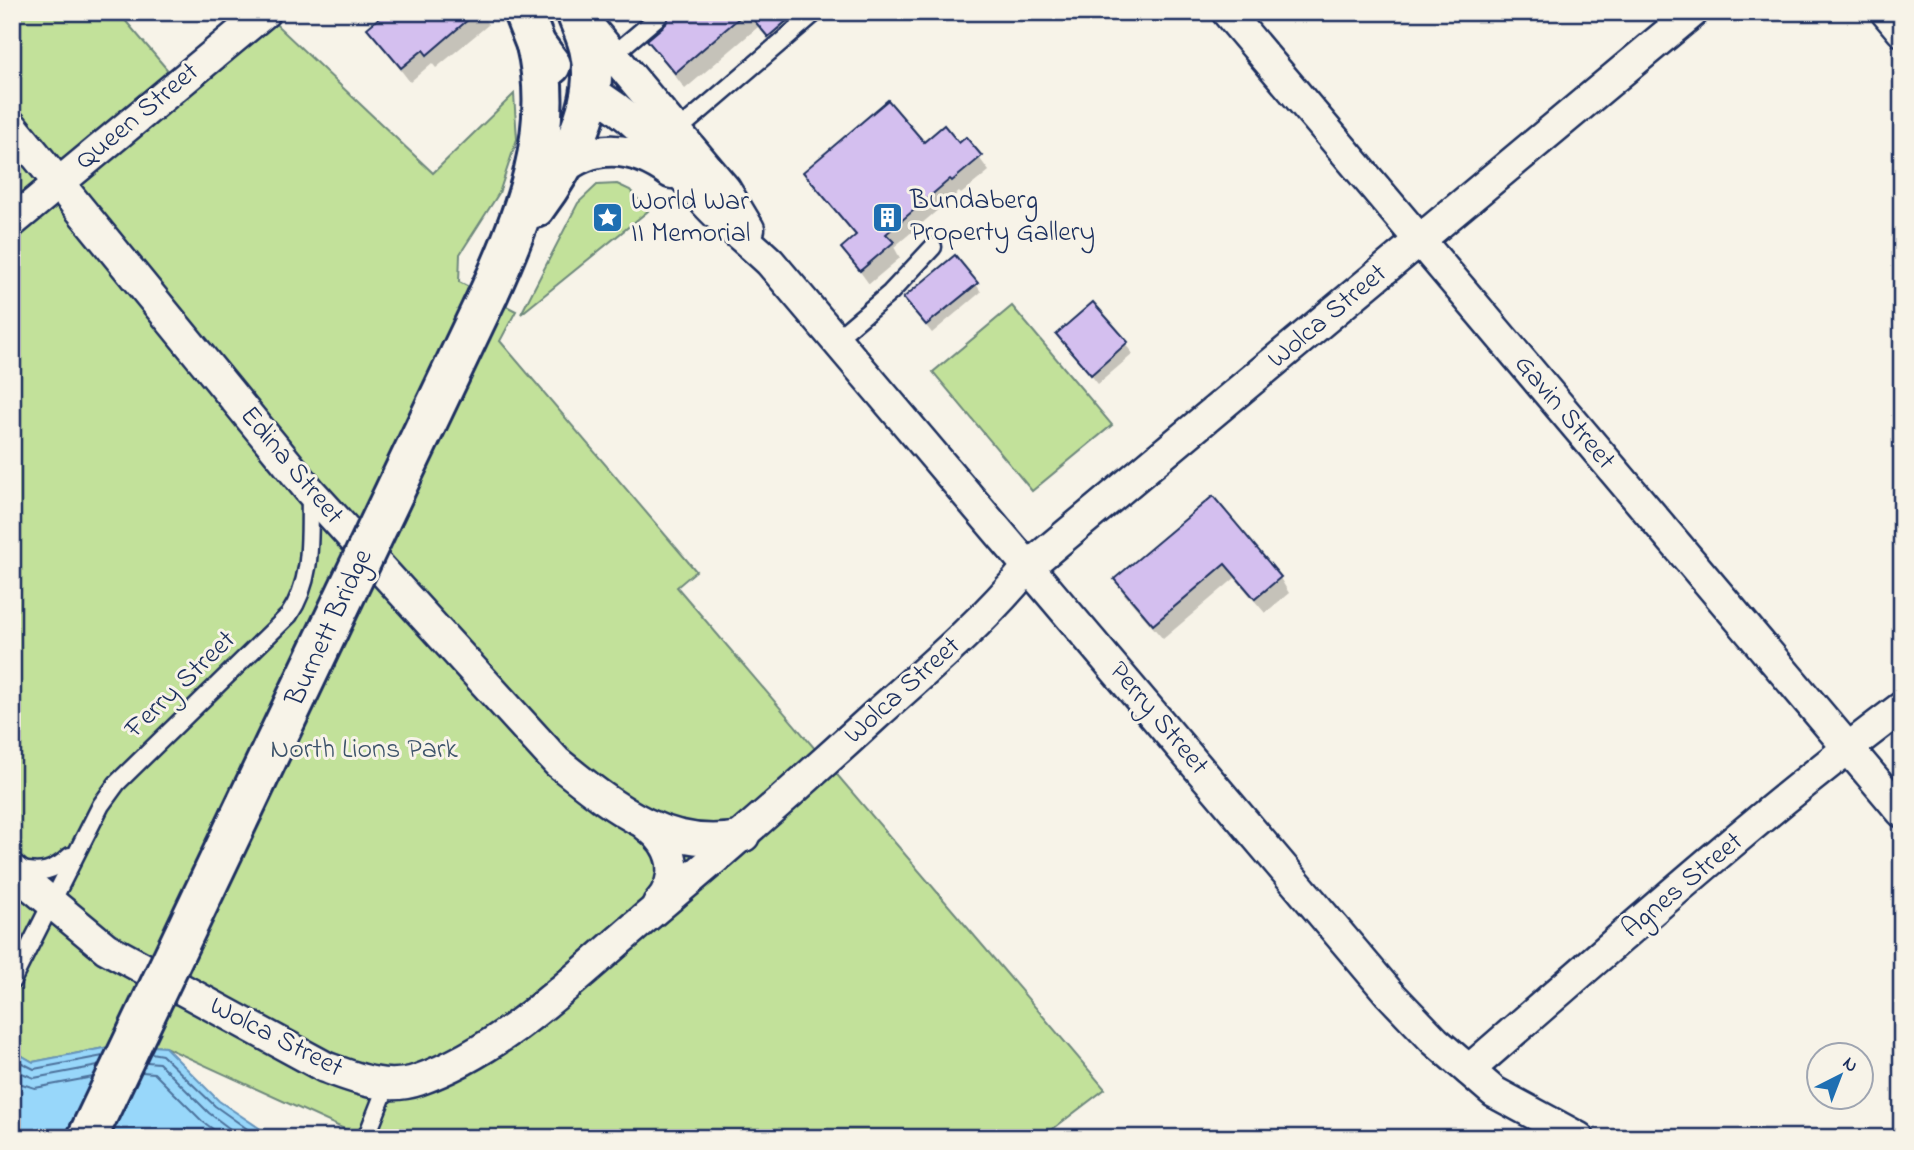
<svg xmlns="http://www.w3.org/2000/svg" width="1914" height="1150" viewBox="0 0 1914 1150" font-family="'Indie Flower',sans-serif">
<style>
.green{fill:#c2e19a;stroke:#6e887c;stroke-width:2}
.water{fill:#98d7fa;stroke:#6694bc;stroke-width:2}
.shadow{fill:#0003}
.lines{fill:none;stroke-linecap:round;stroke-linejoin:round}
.shore{stroke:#4d729c;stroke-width:2}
.building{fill:#d4bfef;stroke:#1b2f5e;stroke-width:2}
.service-casing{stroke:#1b2f5e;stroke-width:21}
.minor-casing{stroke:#1b2f5e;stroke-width:35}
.secondary-casing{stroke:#1b2f5e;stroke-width:44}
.service{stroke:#f7f3e8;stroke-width:16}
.minor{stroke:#f7f3e8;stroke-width:30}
.secondary{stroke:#f7f3e8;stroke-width:38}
.secondary-bridge-casing{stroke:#1b2f5e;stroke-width:44;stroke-linecap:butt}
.secondary-bridge{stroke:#f7f3e8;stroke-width:38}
.labels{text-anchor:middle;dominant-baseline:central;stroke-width:6;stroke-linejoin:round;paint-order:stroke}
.street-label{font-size:28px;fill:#1b2f5e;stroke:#f7f3e8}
.poi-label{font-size:28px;fill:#1b2f5e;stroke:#f7f3e8;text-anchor:start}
.park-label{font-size:28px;fill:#3c536a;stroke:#f7f3e8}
</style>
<rect width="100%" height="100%" fill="#f7f3e8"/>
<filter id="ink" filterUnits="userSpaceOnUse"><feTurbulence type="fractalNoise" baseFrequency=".0143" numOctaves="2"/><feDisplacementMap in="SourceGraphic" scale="14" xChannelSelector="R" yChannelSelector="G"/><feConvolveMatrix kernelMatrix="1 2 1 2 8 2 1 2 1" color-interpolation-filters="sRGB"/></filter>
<g filter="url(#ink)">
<!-- green -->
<g class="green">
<path d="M 12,12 L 118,12 L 177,81 L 263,12 L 433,173 L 514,94 L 517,139 L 499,193 L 460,254 L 459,282 L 516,311 L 500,341 L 696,571 L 677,587 L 1105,1089 L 1041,1138 L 364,1138 L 165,1047 L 124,1044 L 33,1062 L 12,1050 Z"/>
<path d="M 617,184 L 630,190 L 648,211 L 521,314 L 578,203 L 597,185 Z"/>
<path d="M 1012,306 L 1112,425 L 1032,491 L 933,372 Z"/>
</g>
<!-- water -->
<path class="water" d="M 124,1044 L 165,1047 L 219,1101 L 274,1138 L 12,1138 L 12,1050 L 33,1062 Z"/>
<!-- shadow -->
<g class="shadow">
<path d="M 389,12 L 481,12 L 488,25 L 436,68 L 432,63 L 410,82 L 369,29 Z"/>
<path d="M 632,12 L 799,12 L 808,27 L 779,52 L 758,27 L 685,89 L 649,41 L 665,26 L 663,24 L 650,34 Z"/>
<path d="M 966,140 L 989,171 L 961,194 L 959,192 L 894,247 L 900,258 L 869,284 L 843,248 L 856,237 L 805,173 L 923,145 L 959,145 Z"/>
<path d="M 976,284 L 981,292 L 932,333 L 910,306 Z"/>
<path d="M 1093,304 L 1133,354 L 1098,384 L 1058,334 Z"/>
<path d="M 1213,498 L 1280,578 L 1289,593 L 1265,613 L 1235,578 L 1163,639 L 1125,595 L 1116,580 Z"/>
</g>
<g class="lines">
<!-- shore -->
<g class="shore">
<path d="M 151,1053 L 162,1055 L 215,1106 L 260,1138"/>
<path d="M 12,1058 L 34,1069 L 103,1056"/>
<path d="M 147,1062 L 159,1063 L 209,1113 L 242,1138"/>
<path d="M 12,1069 L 34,1078 L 98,1066"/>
<path d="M 142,1072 L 154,1073 L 202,1121 L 225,1138"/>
<path d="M 12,1081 L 35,1088 L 93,1077"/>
</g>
</g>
<!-- building -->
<g class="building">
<path d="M 386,12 L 477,12 L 427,55 L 423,50 L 401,68 L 367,28 Z"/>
<path d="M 669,12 L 746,12 L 675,73 L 647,40 L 666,24 Z"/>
<path d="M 747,12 L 797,12 L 768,37 Z"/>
<path d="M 888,100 L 924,142 L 944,125 L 959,143 L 966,137 L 982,156 L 952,181 L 950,179 L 886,234 L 894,242 L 860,271 L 841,248 L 856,235 L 803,172 Z"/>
<path d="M 955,255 L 978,283 L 926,325 L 903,298 Z"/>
<path d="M 1093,302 L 1128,342 L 1091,375 L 1056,334 Z"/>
<path d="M 1213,496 L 1281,577 L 1255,599 L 1225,564 L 1153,625 L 1114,579 Z"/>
</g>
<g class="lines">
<defs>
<g id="service">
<path d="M 614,54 L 659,16"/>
<path d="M 676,132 L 816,12"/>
<path d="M 836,339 L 890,293 L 933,247"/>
<path d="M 18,869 C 41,875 54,871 70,856"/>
<path d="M 12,981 L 101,805 L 117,783 L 289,615 C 314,578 309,536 310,493"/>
<path d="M 366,1138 L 387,1085"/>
</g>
<g id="minor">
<path d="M 1227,12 L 1902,812"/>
<path d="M 1886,12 L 1902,31"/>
<path d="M 582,18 L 725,189 L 749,229"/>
<path d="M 590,91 C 640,118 669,161 706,203 C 725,224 749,242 770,262 L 1389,993 L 1435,1041 L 1494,1092 L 1579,1138"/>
<path d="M 12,126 L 310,491 L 557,762 C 613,807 668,853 744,836"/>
<path d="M 558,173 C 594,141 634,146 671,173"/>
<path d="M 12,222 L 265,12"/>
<path d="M 646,825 C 675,846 682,877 658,904"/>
<path d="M 12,870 L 106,948 L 325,1067 C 355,1078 386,1091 418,1080 C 508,1048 578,974 650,914 C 727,849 803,782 877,714 C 930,667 984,621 1029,566 L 1693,12"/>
<path d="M 1469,1070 C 1611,947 1751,820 1902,707"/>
</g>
<g id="secondary">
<path d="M 523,12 L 536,45 L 551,65"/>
<path d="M 535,208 C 565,168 601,105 590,53 C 588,39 581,26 576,12"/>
<path d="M 488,295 C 524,217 557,131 536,45"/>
</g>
</defs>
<!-- service casing -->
<use href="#service" class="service-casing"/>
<!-- minor casing -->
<use href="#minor" class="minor-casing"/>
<!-- secondary casing -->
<use href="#secondary" class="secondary-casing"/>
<!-- service -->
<use href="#service" class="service"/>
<!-- minor -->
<use href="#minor" class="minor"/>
<!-- secondary -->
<use href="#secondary" class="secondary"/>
<defs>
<path id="secondary-bridge" d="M 87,1138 L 488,295"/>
</defs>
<!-- secondary-bridge casing -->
<use href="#secondary-bridge" class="secondary-bridge-casing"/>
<!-- secondary-bridge -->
<use href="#secondary-bridge" class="secondary-bridge"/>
</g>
</g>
<!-- icons -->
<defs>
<symbol id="building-square" viewBox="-11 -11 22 22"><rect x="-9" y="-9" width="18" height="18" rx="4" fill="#1f6fb2" stroke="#f7f3e8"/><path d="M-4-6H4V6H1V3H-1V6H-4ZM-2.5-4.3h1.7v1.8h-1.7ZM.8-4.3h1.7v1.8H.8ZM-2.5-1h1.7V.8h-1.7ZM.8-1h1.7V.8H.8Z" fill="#fff"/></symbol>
<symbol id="sight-square" viewBox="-11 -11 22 22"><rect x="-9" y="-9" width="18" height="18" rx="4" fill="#1f6fb2" stroke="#f7f3e8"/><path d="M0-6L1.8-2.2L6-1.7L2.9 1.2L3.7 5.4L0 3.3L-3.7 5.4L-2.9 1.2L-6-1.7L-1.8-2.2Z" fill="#fff"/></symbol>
</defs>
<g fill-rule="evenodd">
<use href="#building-square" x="870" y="200" width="35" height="35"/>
<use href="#sight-square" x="590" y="200" width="35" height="35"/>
</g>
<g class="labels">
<!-- street labels -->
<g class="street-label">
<text transform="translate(138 117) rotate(-40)">Queen Street</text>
<text transform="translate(1328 317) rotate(-40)">Wolca Street</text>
<text transform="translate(1564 413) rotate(50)">Gavin Street</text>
<text transform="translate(291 466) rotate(50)">Edina Street</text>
<text transform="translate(330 628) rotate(-65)">Burnett Bridge</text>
<text transform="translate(181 685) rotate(-44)">Ferry Street</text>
<text transform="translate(903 691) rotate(-42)">Wolca Street</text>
<text transform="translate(1158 719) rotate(50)">Perry Street</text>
<text transform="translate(1683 886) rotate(-40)">Agnes Street</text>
<text transform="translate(276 1038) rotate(27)">Wolca Street</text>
</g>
<!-- poi labels -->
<g class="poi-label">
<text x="910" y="201">Bundaberg<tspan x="910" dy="32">Property Gallery</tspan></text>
<text x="631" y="202">World War<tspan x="631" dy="32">II Memorial</tspan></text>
</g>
<!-- park labels -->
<g class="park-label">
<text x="364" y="750">North Lions Park</text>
</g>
</g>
<!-- margin -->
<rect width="1914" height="1150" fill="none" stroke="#f7f3e8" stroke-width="42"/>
<rect x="21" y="21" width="1872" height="1108" fill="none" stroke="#1b2f5e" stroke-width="2.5" filter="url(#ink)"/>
<!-- north arrow -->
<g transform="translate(1840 1076) rotate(42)"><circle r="33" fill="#f7f3e8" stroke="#9fa5b1" stroke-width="2"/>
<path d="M0-5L12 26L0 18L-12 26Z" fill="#1f6fb2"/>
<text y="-10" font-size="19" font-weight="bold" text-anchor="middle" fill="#1b2f5e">N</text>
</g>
</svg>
